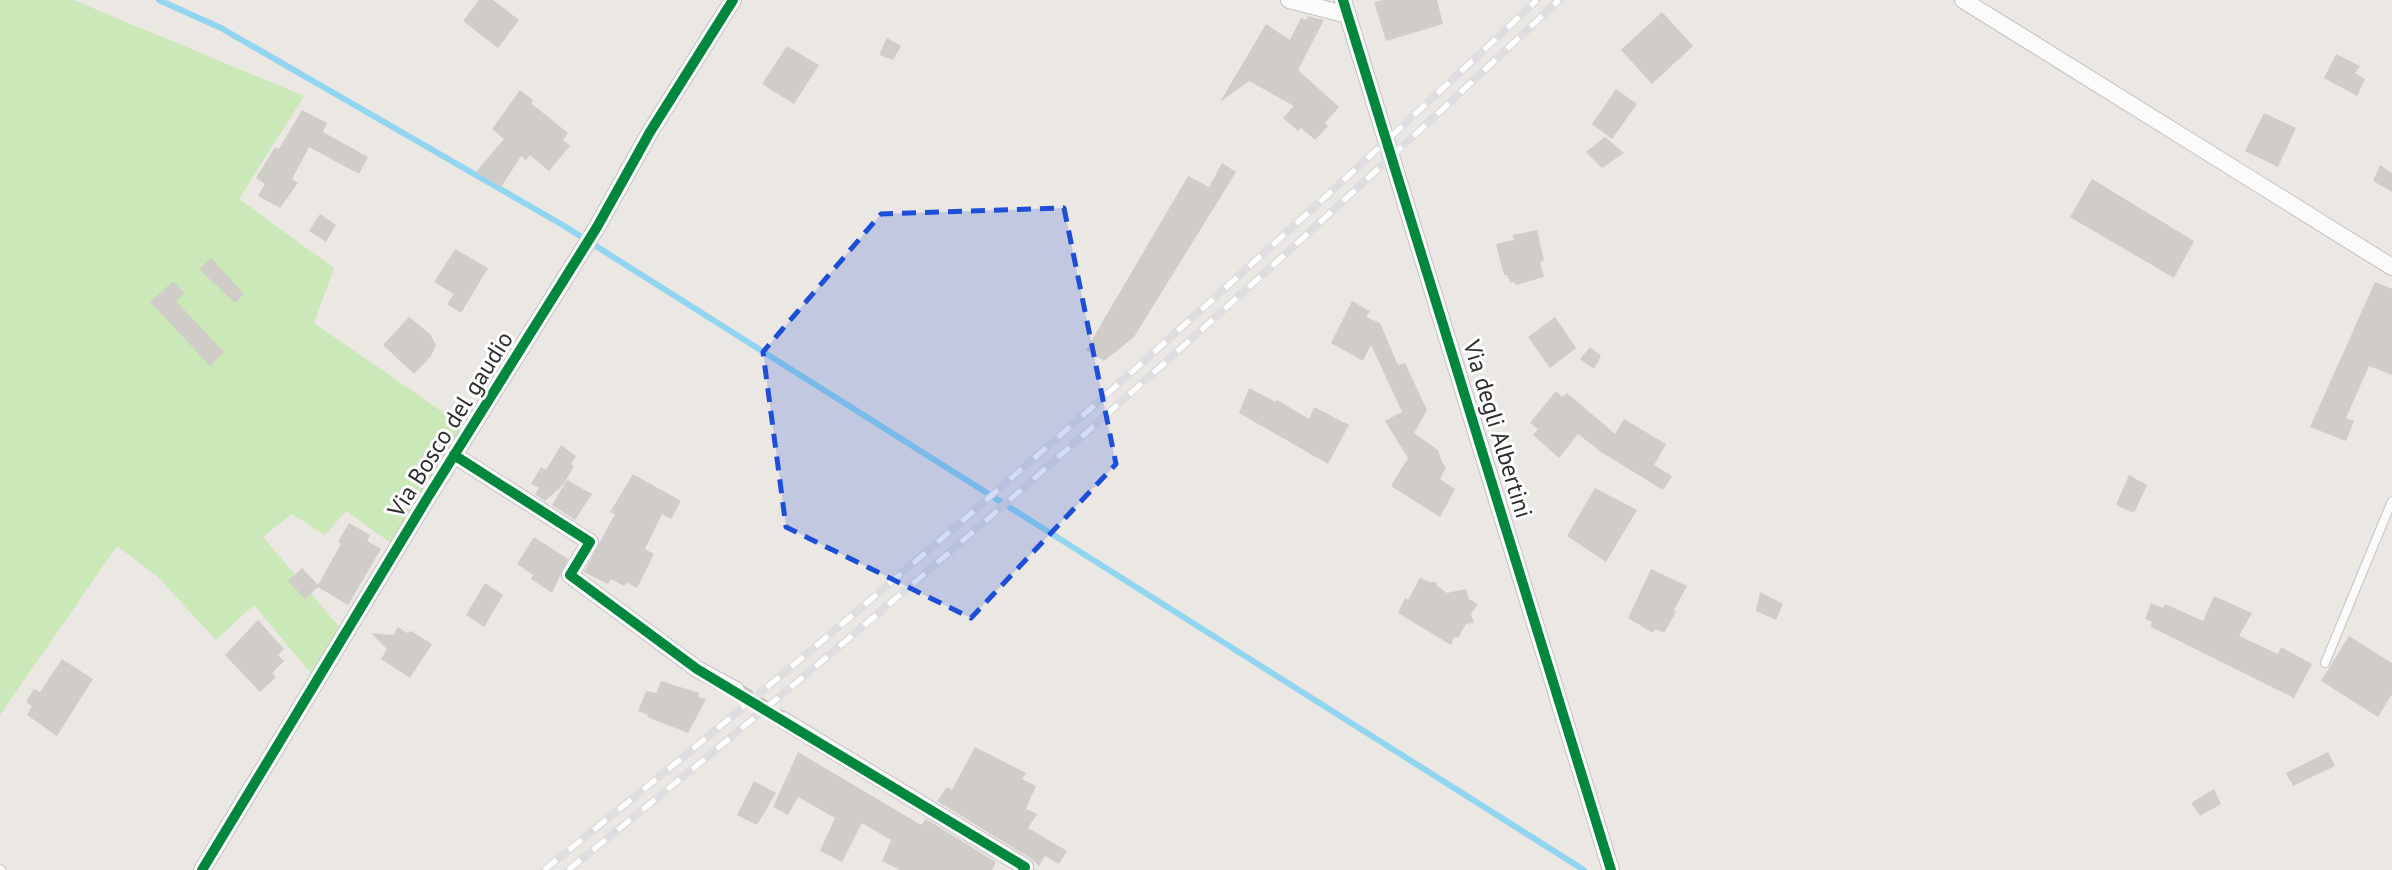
<svg xmlns="http://www.w3.org/2000/svg" width="2392" height="870" viewBox="0 0 2392 870" font-family="'PT Sans',sans-serif">
<style>
.green{fill:#cbe8b9}
.lines{fill:none;stroke-linecap:round;stroke-linejoin:round}
.stream{stroke:#91d5f1;stroke-width:6}
.building{fill:#d0cdc9}
.street-tunnel{stroke:#c5c2be;stroke-width:16;stroke-dasharray:16 8;stroke-linecap:butt}
.lane-casing{stroke:#c4c3c3;stroke-width:10}
.street-casing{stroke:#c4c3c3;stroke-width:18}
.lane{stroke:#fcfbfb;stroke-width:8}
.street{stroke:#fcfbfb;stroke-width:16}
.rail-casing{stroke:#dedee0;stroke-width:8}
.rail{stroke:#fff;stroke-width:5;stroke-dasharray:16;stroke-linecap:butt}
.cycleway-casing{stroke:#fff;stroke-width:15}
.cycleway{stroke:#00873e;stroke-width:10}
.marked{fill:#1d4ed8;fill-opacity:0.2;stroke:#1d4ed8;stroke-width:5;stroke-dasharray:14 9;stroke-linejoin:round}
.labels{text-anchor:middle;dominant-baseline:central;stroke-width:6;stroke-linejoin:round;paint-order:stroke}
.street-label{font-size:24px;fill:#2d2d2d;stroke:#fff}
</style>
<rect width="100%" height="100%" fill="#ebe7e2"/>
<!-- green -->
<path class="green" d="M 0,0 L 73,0 L 304,96 L 239,199 L 334,268 L 314,323 L 463,426 L 391,543 L 346,511 L 325,535 L 292,514 L 263,537 L 342,630 L 313,676 L 254,605 L 216,640 L 157,576 L 117,546 L 0,715 Z"/>
<g class="lines">
<!-- stream -->
<path class="stream" d="M 159,0 L 221,28 L 561,224 L 1584,870"/>
</g>
<!-- building -->
<g class="building">
<path d="M 479,0 L 493,0 L 519,20 L 498,48 L 463,21 Z"/>
<path d="M 1383,0 L 1437,0 L 1443,24 L 1386,41 L 1374,2 Z"/>
<path d="M 1662,12 L 1693,46 L 1652,84 L 1621,50 Z"/>
<path d="M 1308,16 L 1324,20 L 1298,70 L 1339,107 L 1325,123 L 1328,126 L 1315,140 L 1301,128 L 1298,131 L 1283,118 L 1294,106 L 1249,81 L 1220,102 L 1266,24 L 1290,40 L 1301,18 L 1306,20 Z"/>
<path d="M 887,38 L 901,46 L 893,60 L 879,55 Z"/>
<path d="M 787,46 L 819,65 L 794,104 L 762,84 Z"/>
<path d="M 2336,54 L 2360,66 L 2355,73 L 2365,79 L 2357,96 L 2324,78 Z"/>
<path d="M 1616,89 L 1637,104 L 1612,139 L 1592,124 Z"/>
<path d="M 520,90 L 533,100 L 531,103 L 568,133 L 563,140 L 570,146 L 549,171 L 530,155 L 526,160 L 521,156 L 501,187 L 476,172 L 504,139 L 492,129 Z"/>
<path d="M 302,110 L 327,123 L 323,132 L 368,157 L 359,174 L 309,147 L 292,179 L 298,183 L 280,208 L 258,196 L 265,184 L 256,178 L 275,147 L 279,149 Z"/>
<path d="M 2264,113 L 2296,128 L 2278,167 L 2245,151 Z"/>
<path d="M 1605,137 L 1624,153 L 1602,168 L 1586,152 Z"/>
<path d="M 1222,163 L 1236,172 L 1134,337 L 1104,361 L 1086,350 L 1188,176 L 1209,187 Z"/>
<path d="M 2380,165 L 2392,173 L 2392,192 L 2373,181 Z"/>
<path d="M 2092,179 L 2194,241 L 2174,278 L 2070,217 Z"/>
<path d="M 320,214 L 336,225 L 326,242 L 309,231 Z"/>
<path d="M 1537,230 L 1544,261 L 1540,262 L 1544,277 L 1516,285 L 1514,282 L 1511,283 L 1507,275 L 1504,275 L 1496,244 L 1514,240 L 1513,235 Z"/>
<path d="M 455,249 L 488,268 L 461,313 L 447,304 L 454,294 L 434,282 Z"/>
<path d="M 211,258 L 244,294 L 235,303 L 199,269 Z"/>
<path d="M 173,281 L 185,293 L 176,301 L 224,352 L 210,366 L 150,302 Z"/>
<path d="M 2375,282 L 2392,289 L 2392,375 L 2369,366 L 2346,418 L 2354,421 L 2346,441 L 2310,427 Z"/>
<path d="M 1352,301 L 1370,311 L 1366,317 L 1380,323 L 1398,365 L 1405,363 L 1427,410 L 1414,433 L 1438,450 L 1442,462 L 1446,467 L 1440,479 L 1455,489 L 1440,517 L 1391,486 L 1408,458 L 1385,421 L 1402,412 L 1371,345 L 1363,361 L 1331,343 Z"/>
<path d="M 409,317 L 430,334 L 436,345 L 431,356 L 414,374 L 383,345 Z"/>
<path d="M 1555,317 L 1576,348 L 1550,368 L 1528,337 Z"/>
<path d="M 1590,347 L 1601,356 L 1594,369 L 1580,359 Z"/>
<path d="M 1249,388 L 1276,402 L 1277,400 L 1309,419 L 1314,407 L 1349,425 L 1328,464 L 1239,413 Z"/>
<path d="M 1556,391 L 1562,397 L 1567,393 L 1615,434 L 1624,419 L 1666,444 L 1654,465 L 1672,476 L 1663,490 L 1601,452 L 1578,434 L 1559,458 L 1533,435 L 1538,429 L 1530,423 Z"/>
<path d="M 561,445 L 576,456 L 571,464 L 574,466 L 563,485 L 545,501 L 535,494 L 539,488 L 531,484 L 541,467 L 546,470 Z"/>
<path d="M 633,474 L 681,501 L 671,519 L 662,514 L 645,549 L 654,554 L 637,588 L 627,582 L 624,586 L 611,579 L 608,584 L 584,572 L 615,514 L 610,512 Z"/>
<path d="M 2129,475 L 2147,485 L 2134,513 L 2116,505 Z"/>
<path d="M 567,480 L 592,494 L 575,520 L 552,505 Z"/>
<path d="M 1595,488 L 1637,510 L 1606,562 L 1567,536 Z"/>
<path d="M 349,523 L 370,535 L 367,541 L 381,549 L 348,605 L 318,587 L 305,599 L 288,581 L 302,568 L 318,585 L 341,544 L 338,542 Z"/>
<path d="M 534,537 L 568,559 L 552,593 L 531,579 L 533,575 L 517,564 Z"/>
<path d="M 1651,569 L 1687,586 L 1674,610 L 1676,612 L 1664,633 L 1655,629 L 1653,633 L 1628,618 Z"/>
<path d="M 1420,578 L 1430,582 L 1436,582 L 1437,586 L 1447,593 L 1466,589 L 1469,599 L 1478,604 L 1471,614 L 1474,623 L 1466,624 L 1458,638 L 1454,637 L 1451,645 L 1398,613 L 1405,598 L 1408,600 Z"/>
<path d="M 485,583 L 503,595 L 484,627 L 466,615 Z"/>
<path d="M 1760,592 L 1783,604 L 1776,620 L 1756,611 Z"/>
<path d="M 2214,596 L 2252,613 L 2239,636 L 2278,654 L 2281,647 L 2312,664 L 2294,698 L 2151,627 L 2152,622 L 2145,619 L 2151,603 L 2163,608 L 2165,604 L 2203,621 Z"/>
<path d="M 258,620 L 284,649 L 278,655 L 284,661 L 272,673 L 276,677 L 260,692 L 225,655 Z"/>
<path d="M 398,627 L 407,633 L 411,631 L 432,644 L 410,678 L 381,659 L 387,649 L 371,633 L 393,635 Z"/>
<path d="M 2349,636 L 2392,663 L 2392,694 L 2378,717 L 2321,681 Z"/>
<path d="M 62,659 L 93,679 L 57,736 L 27,715 L 32,706 L 26,702 L 34,689 L 40,692 Z"/>
<path d="M 661,681 L 699,693 L 698,697 L 706,699 L 688,733 L 647,717 L 648,715 L 638,711 L 646,691 L 656,693 Z"/>
<path d="M 975,747 L 1026,773 L 1022,779 L 1036,786 L 1026,809 L 1037,814 L 1028,828 L 1067,851 L 1059,864 L 1045,856 L 1039,866 L 1030,858 L 937,801 L 947,787 L 952,790 Z"/>
<path d="M 798,752 L 921,825 L 926,819 L 996,862 L 992,870 L 900,870 L 882,861 L 891,840 L 862,823 L 842,862 L 820,851 L 835,818 L 798,797 L 788,815 L 773,807 Z"/>
<path d="M 2328,752 L 2335,766 L 2293,786 L 2286,773 Z"/>
<path d="M 754,781 L 776,793 L 757,825 L 737,815 Z"/>
<path d="M 2214,789 L 2221,804 L 2200,816 L 2191,803 Z"/>
</g>
<g class="lines">
<!-- street-tunnel -->
<path class="street-tunnel" d="M 736,690 L 783,720"/>
<defs>
<g id="lane">
<path d="M 2325,663 L 2392,501"/>
<path d="M 0,869 L 1,870"/>
</g>
<g id="street">
<path d="M 1289,0 L 1348,15"/>
<path d="M 1343,0 L 1611,870"/>
<path d="M 1963,0 L 2392,267"/>
<path d="M 454,455 L 590,542 L 570,575 L 697,669 L 736,690"/>
<path d="M 783,720 L 1025,867 L 1023,870"/>
<path d="M 202,870 L 428,497 L 597,227 L 650,132 L 733,0"/>
</g>
</defs>
<!-- lane casing -->
<use href="#lane" class="lane-casing"/>
<!-- street casing -->
<use href="#street" class="street-casing"/>
<!-- lane -->
<use href="#lane" class="lane"/>
<!-- street -->
<use href="#street" class="street"/>
<defs>
<g id="rail">
<path d="M 544,870 C 887,595 1217,302 1537,0"/>
<path d="M 568,870 C 911,595 1239,302 1559,0"/>
</g>
</defs>
<!-- rail casing -->
<use href="#rail" class="rail-casing"/>
<!-- rail -->
<use href="#rail" class="rail"/>
<defs>
<g id="cycleway">
<path d="M 1343,0 L 1611,870"/>
<path d="M 454,455 L 590,542 L 570,575 L 697,669 L 1025,867 L 1023,870"/>
<path d="M 202,870 L 428,497 L 597,227 L 650,132 L 733,0"/>
</g>
</defs>
<!-- cycleway casing -->
<use href="#cycleway" class="cycleway-casing"/>
<!-- cycleway -->
<use href="#cycleway" class="cycleway"/>
</g>
<!-- marked area -->
<path class="marked" d="M 1064,208 L 1116,464 L 971,618 L 786,527 L 763,352 L 881,214 Z"/>
<g class="labels">
<!-- street labels -->
<g class="street-label">
<text transform="translate(450 424) rotate(-58)">Via Bosco del gaudio</text>
<text transform="translate(1498 429) rotate(73)">Via degli Albertini</text>
</g>
</g>
</svg>
